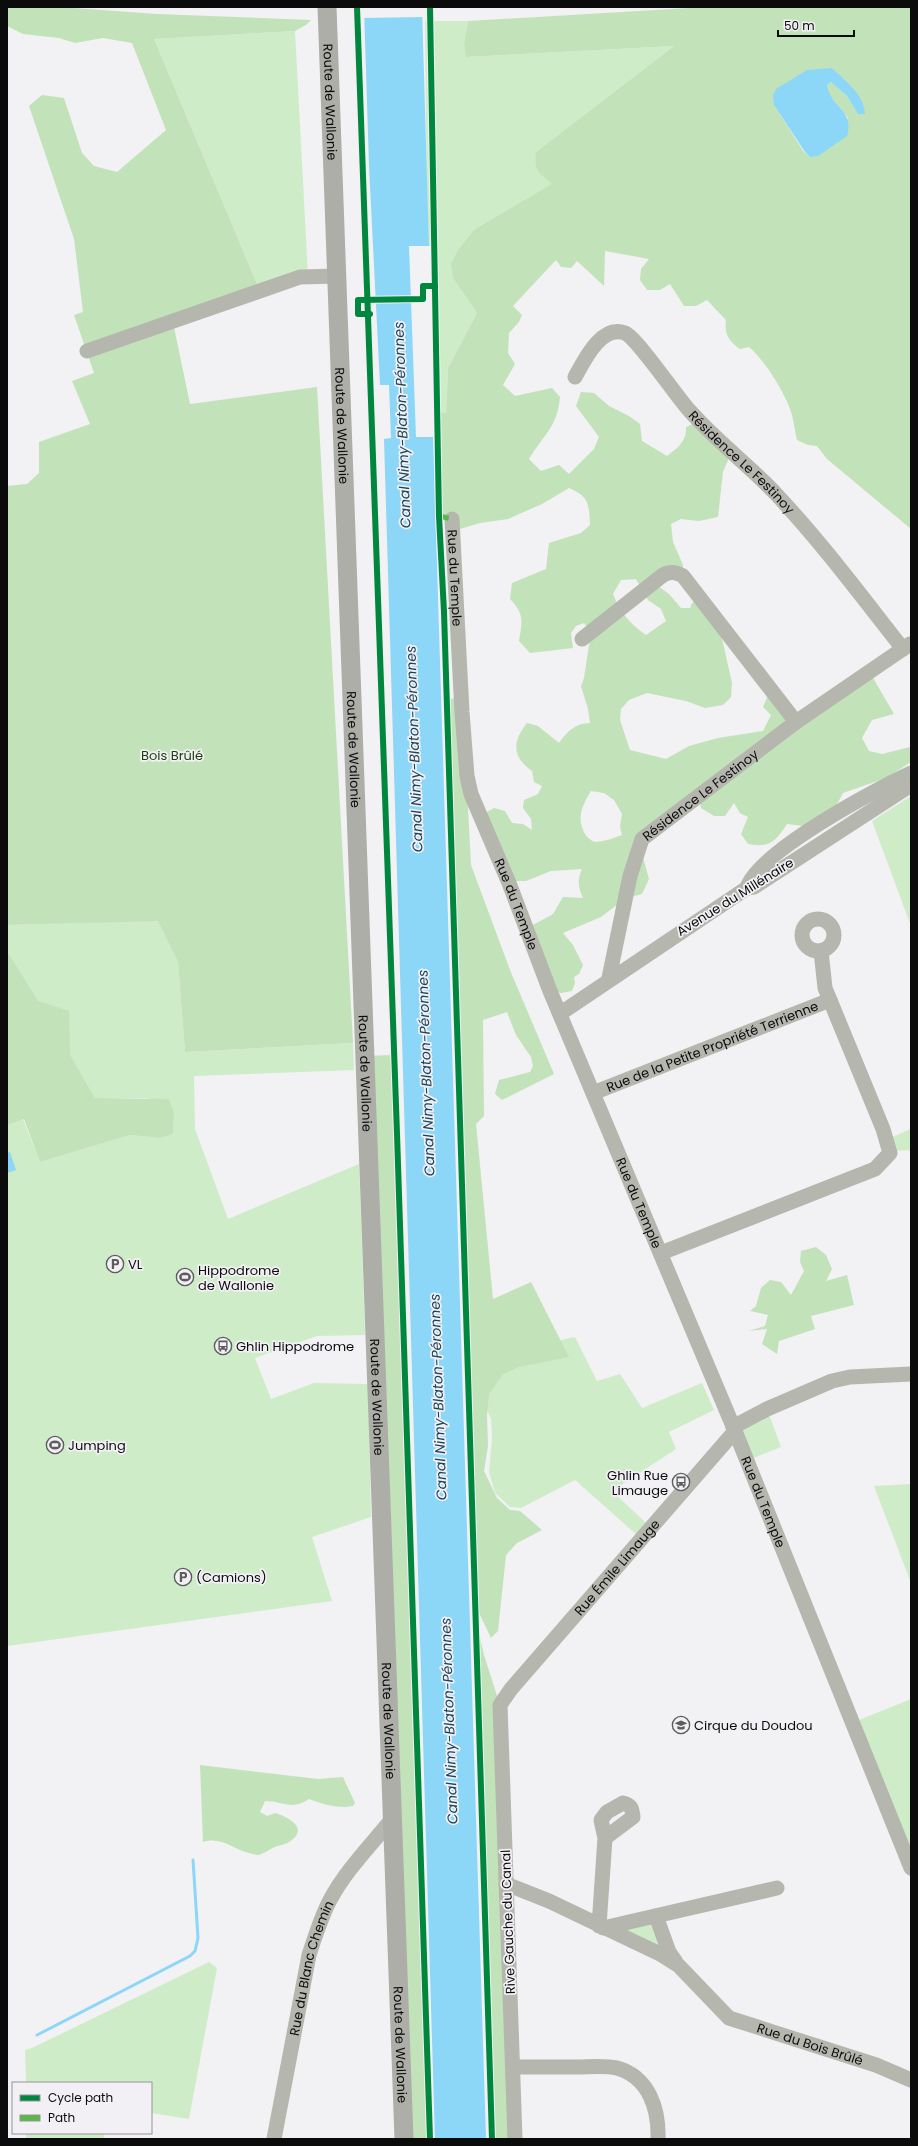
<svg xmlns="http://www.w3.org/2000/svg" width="918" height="2146" viewBox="0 0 918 2146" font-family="Poppins,sans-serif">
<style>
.green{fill:#cfecc8}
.forest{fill:#c2e2ba;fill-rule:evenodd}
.water{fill:#8cd6f8}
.pier{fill:#f2f1f4}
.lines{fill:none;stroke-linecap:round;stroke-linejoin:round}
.stream{stroke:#8cd6f8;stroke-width:3}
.minor{stroke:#b5b6ae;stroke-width:15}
.major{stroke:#adaea7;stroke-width:19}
.quiet{stroke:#58b947;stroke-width:5;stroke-dasharray:10 5;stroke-linecap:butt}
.cycleway-casing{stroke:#f2f0f5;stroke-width:8}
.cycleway{stroke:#00873e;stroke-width:6}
.labels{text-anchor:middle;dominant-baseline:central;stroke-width:3.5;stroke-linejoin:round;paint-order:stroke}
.street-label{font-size:13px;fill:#0b0b0c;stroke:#f2f0f5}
.park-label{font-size:13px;fill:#1b410e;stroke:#f2f0f5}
.poi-label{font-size:13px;fill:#0b0b0c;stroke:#f2f0f5;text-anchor:start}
.water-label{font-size:14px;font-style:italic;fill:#174458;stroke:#f2f0f5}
</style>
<rect width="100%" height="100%" fill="#f2f1f4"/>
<!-- green -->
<g class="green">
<path d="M 425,21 L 468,21 L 464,43 L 467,57 L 674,46 L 536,152 L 553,184 L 475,229 L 453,278 L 477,313 L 448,368 L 446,413 L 437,413 L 435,246 L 429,246 L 427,215 Z"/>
<path d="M 295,31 L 308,276 L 260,291 L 154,39 Z"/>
<path d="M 911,796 L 911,926 L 872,821 Z"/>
<path d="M 158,920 L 178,962 L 185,1052 L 353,1043 L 354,1070 L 194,1076 L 195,1129 L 228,1219 L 359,1164 L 365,1335 L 317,1336 L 255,1358 L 271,1399 L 314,1383 L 368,1384 L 371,1517 L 312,1537 L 332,1601 L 7,1646 L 7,1125 L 23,1119 L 40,1162 L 130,1135 L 160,1138 L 173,1134 L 174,1113 L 148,1098 L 95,1098 L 7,951 L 7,925 Z"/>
<path d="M 911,1129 L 911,1150 L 895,1151 L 892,1137 Z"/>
<path d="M 575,1337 L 597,1381 L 620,1374 L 642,1408 L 702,1383 L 714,1410 L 669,1432 L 676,1449 L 612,1491 L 647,1524 L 637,1535 L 575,1480 L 521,1508 L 510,1507 L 495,1493 L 489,1472 L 492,1438 L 491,1419 L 484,1403 L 487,1379 L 520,1349 Z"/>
<path d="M 767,1409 L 781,1447 L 746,1461 L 733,1427 Z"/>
<path d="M 911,1484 L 911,1583 L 874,1486 Z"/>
<path d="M 911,1699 L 911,1868 L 859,1720 Z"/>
<path d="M 656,1916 L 660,1954 L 613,1925 Z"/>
<path d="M 209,1962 L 217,1968 L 189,2119 L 151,2113 L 151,2083 L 26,2083 L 25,2050 L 32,2048 Z"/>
<rect x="26" y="2133" width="78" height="6"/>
</g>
<!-- forest -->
<g class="forest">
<path d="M 7,7 L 60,7 L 157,14 L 311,20 L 306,25 L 295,31 L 154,39 L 260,291 L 174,327 L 190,404 L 317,387 L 353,1043 L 185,1052 L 178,962 L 158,921 L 7,925 L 7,486 L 27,484 L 39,473 L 39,442 L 90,424 L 72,381 L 94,373 L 74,315 L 83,312 L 74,239 L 29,106 L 42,95 L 64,98 L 82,153 L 94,166 L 117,172 L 166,130 L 132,43 L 103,38 L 75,43 L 59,38 L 23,34 L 7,26 Z"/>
<path d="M 706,7 L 911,7 L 911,529 L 827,459 L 817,446 L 808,445 L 797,440 C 795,432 794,423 792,415 C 787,396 764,359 749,347 L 740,349 C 729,341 724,334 726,320 L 707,300 L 696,306 L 684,306 L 670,284 L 660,290 L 647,290 L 640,280 L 641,269 L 649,259 L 605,251 L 604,286 L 577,261 L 571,268 L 561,267 L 556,260 L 513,306 L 522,315 L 519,322 L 509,333 L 508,353 L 515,364 L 503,385 L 515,396 L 552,388 L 560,397 C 557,428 544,434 529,459 L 541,471 L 559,465 L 569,474 L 594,449 L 599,437 L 576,406 L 581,392 L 594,393 L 609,406 L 629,416 L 640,424 L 642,441 L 667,456 C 678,448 687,441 686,427 L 699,421 L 731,453 L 723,472 L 718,517 L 699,521 L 681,519 L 671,524 L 673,542 L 683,565 L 683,576 L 654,583 L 669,594 L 681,608 L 690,608 L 692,603 L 702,599 L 721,634 L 732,683 L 731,697 L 723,705 L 705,708 L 686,701 L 647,693 L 629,700 L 621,709 L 620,720 L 630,750 L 666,759 L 689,746 L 718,738 L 763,731 L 771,715 L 763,707 L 771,688 L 796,722 L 869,671 L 894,714 L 872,720 L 862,738 L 869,751 L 882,754 L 910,747 L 911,762 L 886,778 L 843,793 L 835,808 L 804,826 L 787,824 C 775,842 770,848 748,844 L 741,834 L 748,817 L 740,813 L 734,803 L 725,816 L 714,816 L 701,808 L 699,796 L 642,839 L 642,854 L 649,879 L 642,894 L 626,898 L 601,917 L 563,933 L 573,945 L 583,965 L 579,974 L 574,977 L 575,983 L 572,991 L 561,993 L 550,991 L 533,925 L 553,914 L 563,897 L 583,898 C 578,887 577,880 582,869 L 551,871 L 526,881 L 515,881 L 485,813 L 494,808 L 505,811 L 512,823 L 523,824 L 532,830 L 531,819 L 523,808 L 524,800 L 538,794 L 542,786 L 534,782 L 532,771 C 512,757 512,742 527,723 L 538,726 L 559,743 C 567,732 575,723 590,723 L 588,709 L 581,686 L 584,678 L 591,632 L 584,623 L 576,626 L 571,633 L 573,648 L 530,653 L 519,641 C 522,622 525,614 510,599 L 512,583 L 546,569 L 549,543 L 581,533 L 590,525 C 589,504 589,496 569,488 L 542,504 L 508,519 L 480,523 L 460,529 L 452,519 L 439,516 L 437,413 L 446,413 L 448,368 L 477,313 L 453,278 L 451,264 L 458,250 L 475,229 L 552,184 C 539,172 534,173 536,152 L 674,46 L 466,57 L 464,43 L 468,21 ZM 832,68 L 858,114 L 847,96 L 831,82 L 827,85 L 828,93 L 848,118 L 810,157 L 804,152 L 774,105 ZM 636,579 L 648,600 L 661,609 L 666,621 L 646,635 C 630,624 620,612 613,594 L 621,580 ZM 591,791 L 604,793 L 614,800 L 622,814 L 620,827 L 622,835 C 614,838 603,842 595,842 C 591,841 587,837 585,834 C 576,818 582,806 591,791 Z"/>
<path d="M 456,698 L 467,789 L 471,865 L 510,970 L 554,1074 L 502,1100 L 495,1094 L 499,1080 L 530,1072 L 533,1066 L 531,1057 L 516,1035 L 507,1012 L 483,1020 L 484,1116 L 476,1124 L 493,1299 L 531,1282 L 569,1357 L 519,1367 L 503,1374 L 489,1394 L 487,1416 L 488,1446 L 484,1471 L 497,1498 L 510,1510 L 520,1511 L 542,1530 L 517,1543 L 506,1555 L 498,1631 L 491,1638 L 479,1613 L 450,699 Z"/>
<path d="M 7,951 L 38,1001 L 69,1011 L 70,1055 L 95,1098 L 169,1099 L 174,1113 L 173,1134 L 160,1138 L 130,1135 L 40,1162 L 24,1119 L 7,1125 Z"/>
<path d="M 393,1055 L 430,2139 L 404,2139 L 365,1056 Z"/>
<path d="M 816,1247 L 826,1255 L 832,1269 L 826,1281 L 847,1275 L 854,1305 L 811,1316 L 815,1329 L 779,1341 L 777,1354 L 762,1344 L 767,1329 L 749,1331 L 765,1326 L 768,1315 L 750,1311 L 756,1306 L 761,1288 L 770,1280 L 781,1282 L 791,1295 L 804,1271 L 800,1262 L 801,1251 Z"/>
<path d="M 476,1620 L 484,1655 L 500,1705 L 515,2139 L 492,2139 Z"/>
<path d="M 200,1765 L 318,1779 L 343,1777 L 355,1803 L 353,1806 C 338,1809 323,1804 309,1799 C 291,1811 284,1801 265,1801 L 260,1812 L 267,1816 L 275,1813 C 289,1817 310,1829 289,1842 C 285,1845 279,1845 275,1847 C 269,1849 264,1854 258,1855 C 255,1855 252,1854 249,1853 C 233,1849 221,1836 203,1842 Z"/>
</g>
<!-- water -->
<g class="water">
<path d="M 364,7 L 422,7 L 429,246 L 409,246 L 416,437 L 433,437 L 486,2139 L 435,2139 L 384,439 L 391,438 L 389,385 L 380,385 L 369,166 Z"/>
<path d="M 832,68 C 845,81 864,94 865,114 L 858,114 L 847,96 L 831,82 L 827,85 C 830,107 855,110 847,136 L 818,156 L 810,157 L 805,152 L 774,105 L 773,95 L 776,89 L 807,70 Z"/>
<path d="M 10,1152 L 16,1170 L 7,1173 L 7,1153 Z"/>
</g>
<!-- pier -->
<path class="pier" d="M 362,7 L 424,7 L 424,17 L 362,18 Z"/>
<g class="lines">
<!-- stream -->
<path class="stream" d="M 37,2035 L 190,1956 L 195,1951 L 198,1938 L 193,1860"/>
<!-- minor -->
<g class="minor">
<path d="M 87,351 L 300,277 L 337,276"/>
<path id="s1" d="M 575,377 C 584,361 601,324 625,333 C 637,338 677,397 689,410 C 716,441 749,465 776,494 C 822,543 862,597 903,649"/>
<path id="s2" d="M 452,519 L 462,712 L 467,776 L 471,794 L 509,883 L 550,991 L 735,1431 L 911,1868"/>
<path d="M 582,639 L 663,575 C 671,571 675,572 683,576 L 796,722"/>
<path d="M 747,888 C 757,853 876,789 911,773"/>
<circle cx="818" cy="935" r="16"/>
<path id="s3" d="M 609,978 L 630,876 L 642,839 L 796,722 L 910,644"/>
<path d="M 561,1013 L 747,888 L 754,887 L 911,785"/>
<path id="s4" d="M 593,1093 L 830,1000"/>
<path d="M 661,1253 L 875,1169 L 890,1153 L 883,1129 L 825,988 L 821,951"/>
<path d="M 733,1427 L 767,1409 L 832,1381 L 850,1377 L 911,1374"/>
<path id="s5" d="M 506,1884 L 549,1901 L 660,1954 L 679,1966 L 729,2018 L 876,2065 L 911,2080"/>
<path d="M 656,1916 L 669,1952 L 676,1962"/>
<path d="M 599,1926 L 605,1838 L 601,1820 L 607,1812 L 623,1803 C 631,1805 632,1808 633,1817 L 605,1838"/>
<path d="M 603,1928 L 777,1888"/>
<path d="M 513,2067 C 534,2067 554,2067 574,2067 C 588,2067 604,2065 617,2068 C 649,2077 659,2109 658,2139"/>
<path id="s6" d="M 274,2139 L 309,1955 C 315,1937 321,1917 330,1900 C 346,1870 371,1845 392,1819"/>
<path id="s7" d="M 515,2139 L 500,1705 L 511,1689 L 735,1431"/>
</g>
<!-- major -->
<path class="major" id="s8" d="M 327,7 L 404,2139"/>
<!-- quiet -->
<path class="quiet" d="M 439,516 L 452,519"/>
<defs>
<g id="cycleway">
<path d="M 357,7 C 385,718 406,1428 430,2139"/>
<path d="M 430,7 L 439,516 L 444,612 L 492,2139"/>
<path d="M 370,314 L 358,314 L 358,300 L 423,299 L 423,286 L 435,286"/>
</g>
</defs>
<!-- cycleway casing -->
<use href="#cycleway" class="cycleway-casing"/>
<!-- cycleway -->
<use href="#cycleway" class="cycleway"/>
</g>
<!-- icons -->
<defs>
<symbol id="parking-ring" viewBox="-11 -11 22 22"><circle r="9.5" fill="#f2f0f5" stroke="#5c5c5d" stroke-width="1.5"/><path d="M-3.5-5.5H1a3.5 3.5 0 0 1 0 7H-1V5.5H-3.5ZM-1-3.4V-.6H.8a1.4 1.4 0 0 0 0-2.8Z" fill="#5c5c5d"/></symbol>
<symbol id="stadium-ring" viewBox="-11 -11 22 22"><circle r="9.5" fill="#f2f0f5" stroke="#5c5c5d" stroke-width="1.5"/><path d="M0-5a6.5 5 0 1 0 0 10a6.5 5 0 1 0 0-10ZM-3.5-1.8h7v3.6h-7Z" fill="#5c5c5d"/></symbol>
<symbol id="bus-ring" viewBox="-11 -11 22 22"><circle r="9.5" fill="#f2f0f5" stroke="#5c5c5d" stroke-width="1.5"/><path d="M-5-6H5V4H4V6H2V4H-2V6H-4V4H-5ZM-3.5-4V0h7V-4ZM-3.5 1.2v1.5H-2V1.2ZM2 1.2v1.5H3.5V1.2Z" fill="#5c5c5d"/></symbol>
<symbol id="school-ring" viewBox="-11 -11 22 22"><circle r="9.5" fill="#f2f0f5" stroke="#5c5c5d" stroke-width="1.5"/><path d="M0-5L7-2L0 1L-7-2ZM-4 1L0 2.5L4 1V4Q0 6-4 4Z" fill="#5c5c5d"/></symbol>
</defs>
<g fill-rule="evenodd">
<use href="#parking-ring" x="105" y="1254" width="20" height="20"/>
<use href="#stadium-ring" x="175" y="1267" width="20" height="20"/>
<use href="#bus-ring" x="213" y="1336" width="20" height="20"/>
<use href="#stadium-ring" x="45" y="1435" width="20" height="20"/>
<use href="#bus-ring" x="671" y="1472" width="20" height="20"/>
<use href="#parking-ring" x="173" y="1567" width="20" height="20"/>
<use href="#school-ring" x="671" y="1715" width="20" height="20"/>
</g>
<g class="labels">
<!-- street labels -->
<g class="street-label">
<text stroke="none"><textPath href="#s8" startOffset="95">Route de Wallonie</textPath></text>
<text stroke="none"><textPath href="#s8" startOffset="419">Route de Wallonie</textPath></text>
<text stroke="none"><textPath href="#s1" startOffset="247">Résidence Le Festinoy</textPath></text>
<text stroke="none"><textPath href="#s2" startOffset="59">Rue du Temple</textPath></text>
<text stroke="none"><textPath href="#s8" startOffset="743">Route de Wallonie</textPath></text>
<text stroke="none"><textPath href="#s3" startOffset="216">Résidence Le Festinoy</textPath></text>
<text transform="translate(735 897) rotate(-32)">Avenue du Millénaire</text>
<text stroke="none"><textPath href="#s2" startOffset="395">Rue du Temple</textPath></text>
<text stroke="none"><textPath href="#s4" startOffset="128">Rue de la Petite Propriété Terrienne</textPath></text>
<text stroke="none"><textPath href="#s8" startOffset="1067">Route de Wallonie</textPath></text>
<text stroke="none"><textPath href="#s2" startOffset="718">Rue du Temple</textPath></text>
<text stroke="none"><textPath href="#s8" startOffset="1391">Route de Wallonie</textPath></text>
<text stroke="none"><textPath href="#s2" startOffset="1042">Rue du Temple</textPath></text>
<text stroke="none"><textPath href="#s7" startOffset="615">Rue Émile Limauge</textPath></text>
<text stroke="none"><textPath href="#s8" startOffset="1715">Route de Wallonie</textPath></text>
<text transform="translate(508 1922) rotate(-92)">Rive Gauche du Canal</text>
<text stroke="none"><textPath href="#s6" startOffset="175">Rue du Blanc Chemin</textPath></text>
<text stroke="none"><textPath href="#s8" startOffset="2039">Route de Wallonie</textPath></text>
<text stroke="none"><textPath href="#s5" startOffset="349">Rue du Bois Brûlé</textPath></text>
</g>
<!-- park labels -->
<g class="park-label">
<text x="172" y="755">Bois Brûlé</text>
</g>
<!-- poi labels -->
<g class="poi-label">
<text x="128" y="1264">VL</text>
<text x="198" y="1270">Hippodrome<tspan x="198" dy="15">de Wallonie</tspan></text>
<text x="236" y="1346">Ghlin Hippodrome</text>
<text x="68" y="1445">Jumping</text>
<text x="668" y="1475" text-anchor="end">Ghlin Rue<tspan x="668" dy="15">Limauge</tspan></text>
<text x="196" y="1577">(Camions)</text>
<text x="694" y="1725">Cirque du Doudou</text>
</g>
<!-- water labels -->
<g class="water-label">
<text transform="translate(402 425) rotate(-92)">Canal Nimy-Blaton-Péronnes</text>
<text transform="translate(414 749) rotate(-92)">Canal Nimy-Blaton-Péronnes</text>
<text transform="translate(426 1073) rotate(-92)">Canal Nimy-Blaton-Péronnes</text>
<text transform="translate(438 1397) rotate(-92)">Canal Nimy-Blaton-Péronnes</text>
<text transform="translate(449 1721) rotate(-92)">Canal Nimy-Blaton-Péronnes</text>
</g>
</g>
<!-- border -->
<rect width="918" height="2146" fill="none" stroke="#0b0b0c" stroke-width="16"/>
<!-- legend -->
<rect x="12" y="2082" width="140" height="52" fill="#f2f0f5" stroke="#969498"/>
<rect x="20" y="2095" width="20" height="6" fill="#00873e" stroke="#969498"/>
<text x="48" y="2102" font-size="12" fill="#0b0b0c">Cycle path</text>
<rect x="20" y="2115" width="20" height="6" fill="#58b947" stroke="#969498"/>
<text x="48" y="2122" font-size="12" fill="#0b0b0c">Path</text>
<!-- scale -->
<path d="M778 30v6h76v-6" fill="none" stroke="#0b0b0c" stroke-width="2"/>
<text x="784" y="30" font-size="12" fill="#0b0b0c" stroke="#f2f0f5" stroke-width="3" paint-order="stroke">50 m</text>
</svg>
